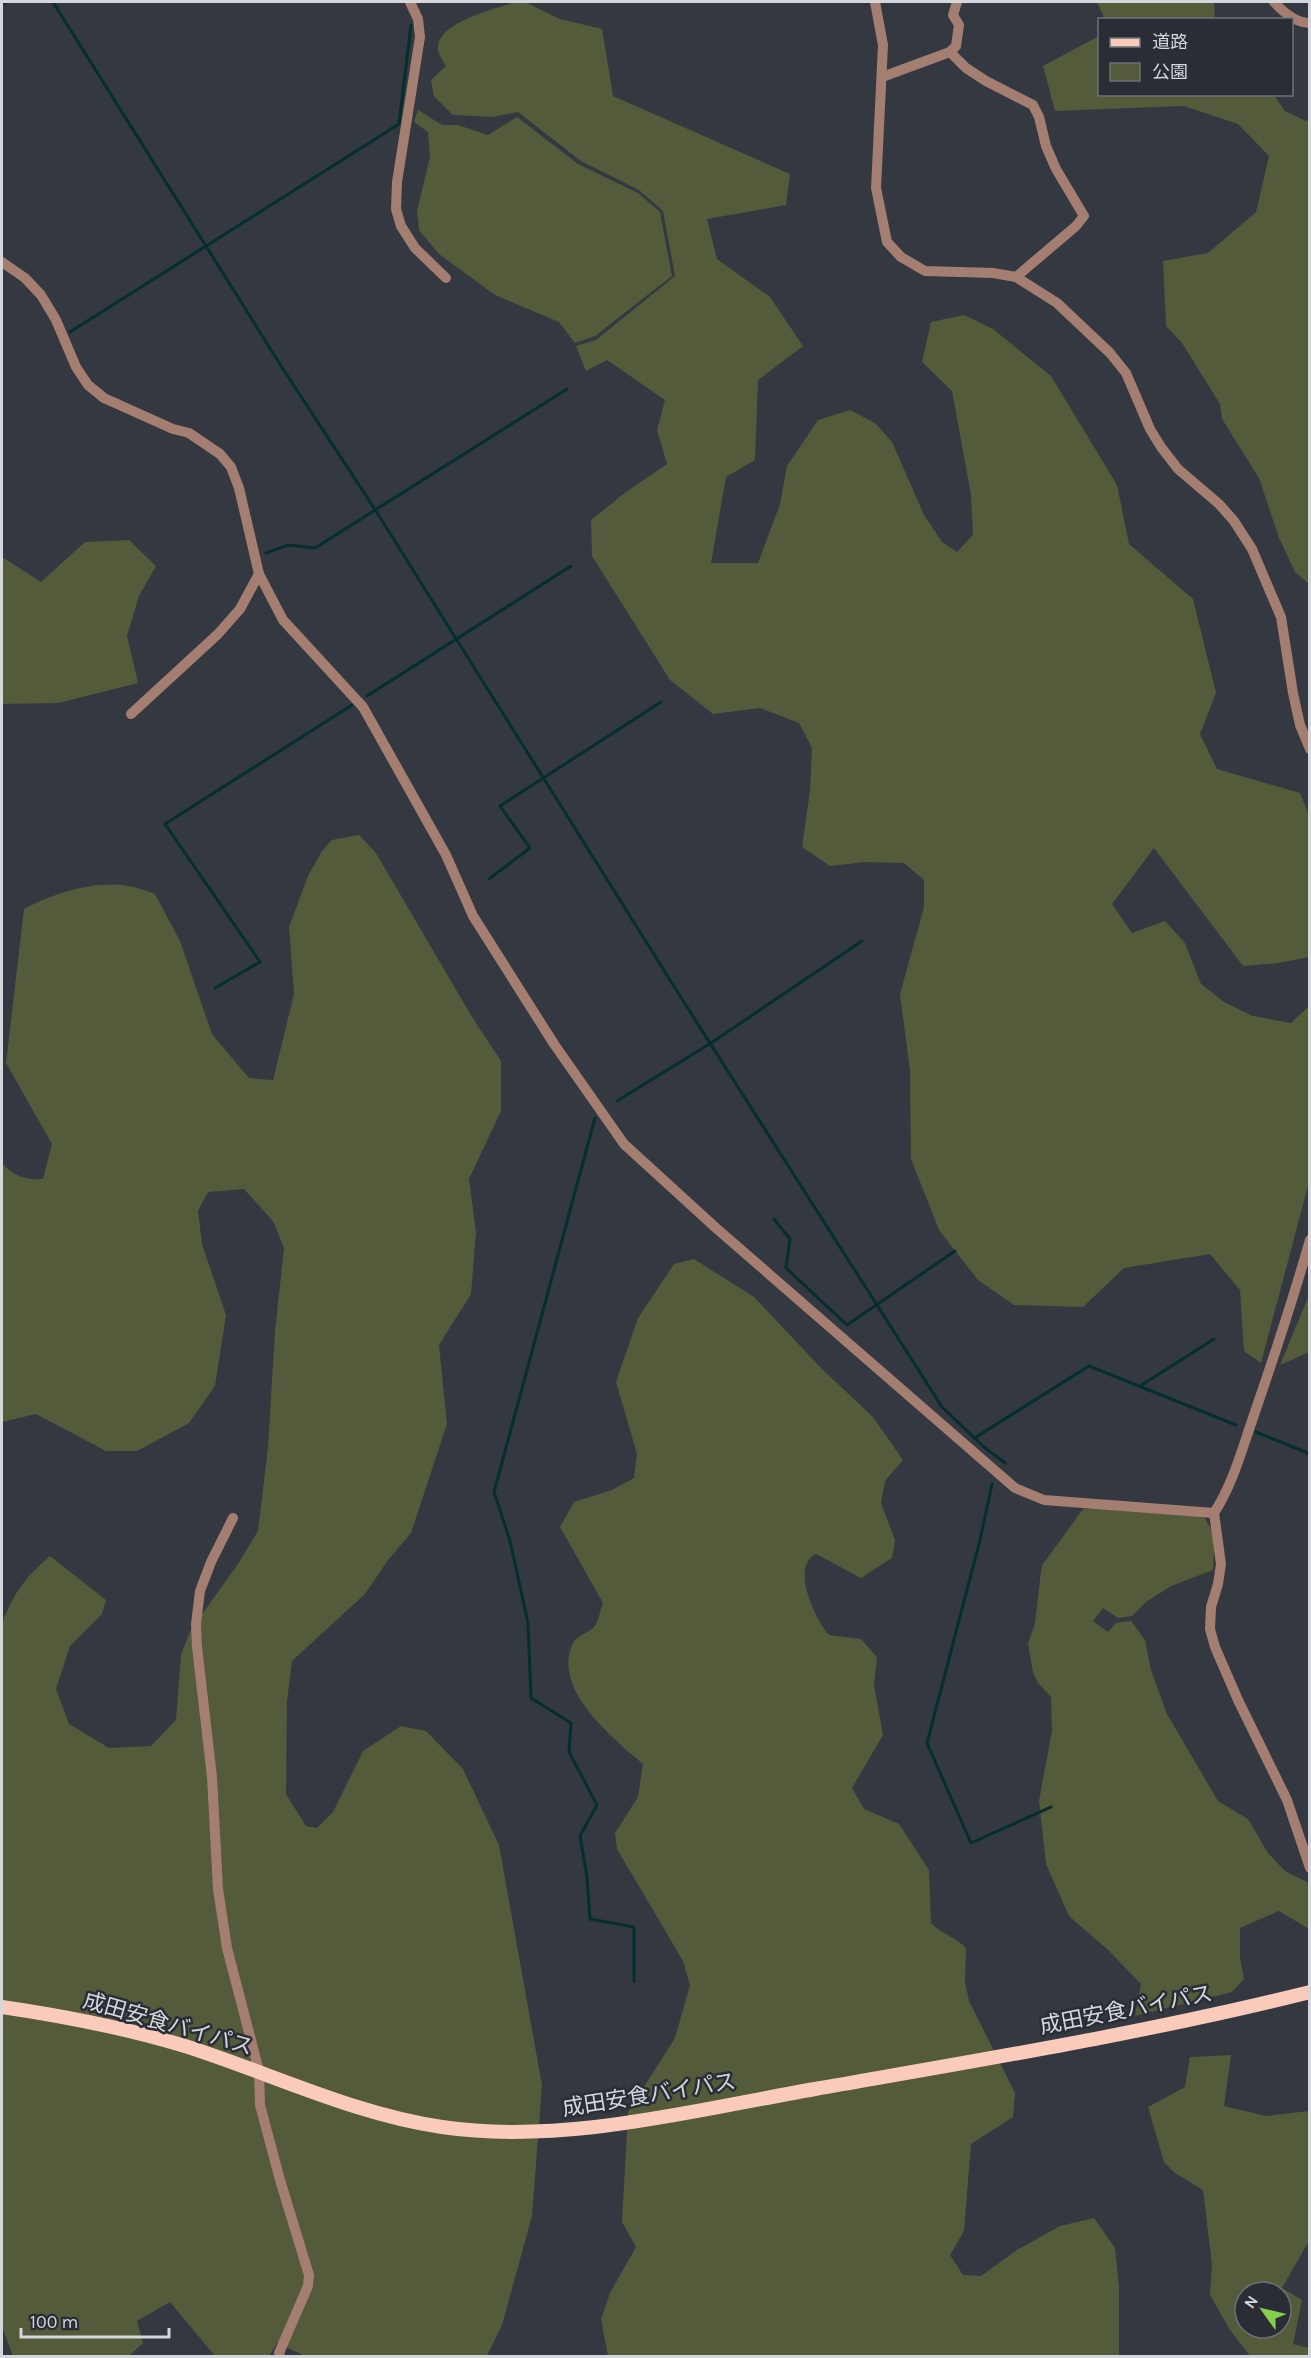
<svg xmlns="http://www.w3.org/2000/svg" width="1311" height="2358" viewBox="0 0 1311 2358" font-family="Karla,'Noto Sans JP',sans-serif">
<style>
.green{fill:#545b3a;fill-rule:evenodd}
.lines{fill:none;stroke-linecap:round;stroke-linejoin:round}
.stream{stroke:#052e2e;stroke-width:3}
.minor{stroke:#a47e71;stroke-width:10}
.major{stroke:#facbbb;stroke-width:14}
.labels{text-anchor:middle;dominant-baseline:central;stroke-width:5;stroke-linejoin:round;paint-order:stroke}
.street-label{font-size:22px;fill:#d4d7dc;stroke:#2a2d35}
</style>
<rect width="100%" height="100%" fill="#343840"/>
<!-- green -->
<g class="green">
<path d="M 516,2 L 525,2 L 560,19 L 602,29 L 613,96 L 790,174 L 786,205 L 707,219 L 717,259 L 770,297 L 803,346 L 758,380 L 755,460 L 726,477 L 711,563 L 758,563 L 780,504 L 787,466 L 818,420 L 850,410 L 875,423 L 892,442 L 924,515 L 942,542 L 957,552 L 973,535 L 971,495 L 952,391 L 922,362 L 931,322 L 964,315 L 993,329 L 1051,376 L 1117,485 L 1129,544 L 1193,599 L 1216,693 L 1200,734 L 1217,769 L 1300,793 L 1309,815 L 1309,957 L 1278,963 L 1243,966 L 1154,848 L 1112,904 L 1132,933 L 1165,921 L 1185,943 L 1201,984 L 1224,1002 L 1253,1016 L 1291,1023 L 1309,1006 L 1309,1182 L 1261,1363 L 1244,1351 L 1240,1290 L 1210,1254 L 1124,1268 L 1083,1307 L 1014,1305 L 978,1280 L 939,1230 L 911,1159 L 910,1071 L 900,994 L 924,907 L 924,880 L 904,863 L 865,862 L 830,866 L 802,847 L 810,790 L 812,748 L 799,723 L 760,708 L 713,714 L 670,680 L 592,556 L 591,520 L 626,492 L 667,464 L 657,430 L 665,400 L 607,360 L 586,371 L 576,346 L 596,340 L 675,276 L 663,211 L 639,190 L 581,161 L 518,112 L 492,117 L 453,115 L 434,96 L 431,80 L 446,66 C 443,61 438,54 438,49 C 435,23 497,8 516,2 Z"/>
<path d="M 1097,2 L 1214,2 L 1215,19 L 1105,19 Z"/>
<path d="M 1099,36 L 1100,94 L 1274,95 L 1285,111 L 1306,121 L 1309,120 L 1309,584 L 1295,572 L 1279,538 L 1259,478 L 1222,419 L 1220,404 L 1182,343 L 1166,326 L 1163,261 L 1208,253 L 1256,212 L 1269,156 L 1238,124 L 1184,106 L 1055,111 L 1043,66 Z"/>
<path d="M 418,110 L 442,125 L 458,125 L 488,135 L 517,117 L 578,164 L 638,193 L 660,212 L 672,276 L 595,336 L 575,343 L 559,322 L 495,295 L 439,254 L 419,230 L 417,211 L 430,157 L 428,132 L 414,122 Z"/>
<path d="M 129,540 L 156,566 L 139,596 L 127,636 L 138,683 L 58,703 L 2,704 L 2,557 L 41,582 L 85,542 Z"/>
<path d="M 359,835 L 376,853 L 472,1017 L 501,1061 L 501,1111 L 469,1179 L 476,1232 L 471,1294 L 439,1345 L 447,1424 L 411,1533 L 388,1560 L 365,1594 L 292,1661 L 287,1701 L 286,1794 L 306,1826 L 317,1828 L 333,1812 L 363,1751 L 401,1726 L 426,1731 L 463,1769 L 499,1845 L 542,2085 L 532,2216 L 502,2325 L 487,2356 L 305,2356 L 277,2343 L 269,2356 L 215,2356 L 170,2302 L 137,2321 L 143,2343 L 129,2356 L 13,2356 L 2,2327 L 2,1623 C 15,1591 24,1579 50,1556 L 106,1600 L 102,1614 L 70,1646 L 56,1689 L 69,1724 L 109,1748 L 151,1746 L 176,1720 L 181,1655 L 190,1631 L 238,1564 L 258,1531 L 268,1447 L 275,1331 L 284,1248 L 273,1221 L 244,1189 L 208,1192 L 198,1211 L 202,1244 L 226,1315 L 215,1386 L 189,1423 L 137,1451 L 106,1451 L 36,1414 L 2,1422 L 2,1163 C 13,1176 25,1180 43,1179 L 52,1144 L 6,1063 L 24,909 C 54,893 95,880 128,886 C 137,887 147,891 155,894 L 180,941 L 212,1034 L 249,1078 L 273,1080 L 294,994 L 289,927 L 308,876 L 322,851 L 332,840 Z"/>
<path d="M 694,1259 L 754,1297 L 822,1369 L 873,1417 L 903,1460 L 885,1481 L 881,1503 L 895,1540 L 892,1558 L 861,1578 L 816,1554 C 790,1566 815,1619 829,1635 L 861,1639 L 877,1657 L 874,1685 L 883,1735 L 852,1788 L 864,1809 L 899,1824 L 929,1870 L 931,1923 C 941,1934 956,1937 966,1948 L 965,1982 L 969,2001 L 1015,2093 L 1013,2117 L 971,2144 L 964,2231 L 950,2255 L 963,2275 L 981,2276 L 1017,2250 L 1060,2226 L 1094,2218 L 1115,2248 L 1119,2287 L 1119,2356 L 608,2356 L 601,2319 L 610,2293 L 636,2247 L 622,2222 L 628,2112 L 675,2038 L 690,1985 L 683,1961 L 617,1849 L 615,1833 L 638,1797 L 643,1764 C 612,1737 551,1689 573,1643 C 577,1635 589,1633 595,1626 C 599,1620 600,1610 603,1603 L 560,1527 L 574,1502 L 612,1490 L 634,1478 L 637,1454 L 616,1382 L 638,1318 L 674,1264 Z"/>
<path d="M 1309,1295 L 1309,1352 L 1280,1365 Z"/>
<path d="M 1113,1507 L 1203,1516 C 1218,1536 1214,1546 1213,1570 L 1171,1586 L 1146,1602 L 1132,1616 L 1118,1618 L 1103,1608 L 1093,1621 L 1108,1632 L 1116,1623 L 1131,1621 L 1145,1640 L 1151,1670 L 1167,1714 L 1218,1801 L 1248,1819 L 1268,1853 L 1285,1871 L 1309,1883 L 1309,1929 L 1279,1911 L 1240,1928 L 1240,1957 L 1244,1979 L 1232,1992 L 1135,2016 L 1141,1984 L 1108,1950 L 1069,1916 L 1046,1864 L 1039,1801 L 1052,1731 L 1051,1697 L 1038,1683 L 1033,1672 L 1028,1644 L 1035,1623 L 1041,1571 L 1043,1564 L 1083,1509 Z"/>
<path d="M 1231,2055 L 1224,2106 L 1266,2116 L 1309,2111 L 1309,2241 L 1282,2288 L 1302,2300 L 1293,2344 L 1309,2348 L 1309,2356 L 1250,2356 L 1230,2330 L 1210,2295 L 1212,2265 L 1203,2190 L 1175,2173 L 1164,2162 L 1148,2107 L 1185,2087 L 1190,2057 ZM 1245,2292 L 1281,2292 L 1281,2328 L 1245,2328 Z"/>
</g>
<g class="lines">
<!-- stream -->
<g class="stream">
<path d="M 53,2 L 283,369 L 376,511 L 692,1015 L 942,1407 L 984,1447 L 1005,1463"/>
<path d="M 2,4 L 6,2"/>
<path d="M 70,332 L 399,124 L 411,25"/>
<path d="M 266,553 L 288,545 L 315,548 L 567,389"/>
<path d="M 367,696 L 571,566"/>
<path d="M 489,879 L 530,848 L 500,806 L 661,702"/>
<path d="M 215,988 L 260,962 L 165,824 L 352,705"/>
<path d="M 617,1101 L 711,1043 L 862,941"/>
<path d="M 595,1118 L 494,1492 L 510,1541 L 528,1623 L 531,1698 L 571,1723 L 569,1752 L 597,1805 L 580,1836 L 587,1877 L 590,1919 L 634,1927 L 634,1981"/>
<path d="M 774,1219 L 790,1239 L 786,1268 L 847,1325 L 955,1251"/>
<path d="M 1140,1386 L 1214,1339"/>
<path d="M 1256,1432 L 1310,1454"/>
<path d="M 976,1437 L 1089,1366 L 1236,1425"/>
<path d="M 992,1484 L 980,1540 L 927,1743 L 971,1843 L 1051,1807"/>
</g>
<!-- minor -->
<g class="minor">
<path d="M 410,2 L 418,19 L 420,37 L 397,182 L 396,209 L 401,226 L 415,248 L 446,278"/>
<path d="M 875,2 L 883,45 L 876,188 L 887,242 L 901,257 L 925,271 L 993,273 L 1016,277 L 1057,303 L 1110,353 L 1126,373 L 1150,429 L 1161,447 L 1178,469 L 1219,504 L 1234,521 L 1252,549 L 1281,617 L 1293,693 L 1300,725 L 1310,749"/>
<path d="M 1274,2 C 1283,12 1295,23 1310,23"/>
<path d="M 950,52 L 966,68 L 986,81 L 1033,105 L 1039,117 L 1046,146 L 1056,169 L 1084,216 L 1076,226 L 1016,277"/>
<path d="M 882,77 L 950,52 L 956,46 L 959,25 L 953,15 L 957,2"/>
<path d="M 2,262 L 25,278 L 41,295 L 56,320 L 76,367 L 88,385 L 104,398 L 173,429 L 189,433 L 220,454 L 231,467 L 239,488 L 259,574 L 283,620 L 363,707 L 446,855 L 473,916 L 554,1044 L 624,1144 L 716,1228 L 1015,1488 L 1044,1500 L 1214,1513"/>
<path d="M 131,714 L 218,634 L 240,609 L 259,574"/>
<path d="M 1310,1240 C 1293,1299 1274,1357 1254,1415 C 1242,1449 1233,1484 1214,1513 L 1221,1564 L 1218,1584 L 1211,1607 L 1210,1629 L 1215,1647 L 1238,1700 L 1287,1800 L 1310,1868"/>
<path d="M 233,1518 L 211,1562 L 200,1591 L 196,1624 L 197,1647 L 212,1777 L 218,1889 L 227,1948 L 259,2071 L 260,2105 L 280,2180 L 309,2275 L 308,2286 L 279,2353 L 280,2356"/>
</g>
<!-- major -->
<path class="major" d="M 2,2007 C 64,2016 125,2028 185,2046 C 270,2073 353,2114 442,2127 C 564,2145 694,2110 815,2089 C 980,2060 1146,2033 1310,1992"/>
</g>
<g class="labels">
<!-- street labels -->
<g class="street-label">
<text transform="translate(1126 2010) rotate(-11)">成田安食バイパス</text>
<text transform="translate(168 2024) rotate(16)">成田安食バイパス</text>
<text transform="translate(649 2095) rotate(-9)">成田安食バイパス</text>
</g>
</g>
<!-- border -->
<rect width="1311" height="2358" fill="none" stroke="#d4d7dc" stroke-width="6"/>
<!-- legend -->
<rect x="1098" y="18" width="195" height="78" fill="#2a2d35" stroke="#6e7178" stroke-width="1.5"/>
<rect x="1110" y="38" width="30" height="9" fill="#facbbb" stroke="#6e7178" stroke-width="1.5"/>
<text x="1152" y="48" font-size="18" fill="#d4d7dc">道路</text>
<rect x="1110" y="63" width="30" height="18" fill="#545b3a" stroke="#6e7178" stroke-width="1.5"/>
<text x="1152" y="78" font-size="18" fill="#d4d7dc">公園</text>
<!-- north arrow -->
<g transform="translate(1263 2310) rotate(304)"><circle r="28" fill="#2a2d35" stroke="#6e7178" stroke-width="1.5"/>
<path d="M0-4.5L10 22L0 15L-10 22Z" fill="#86cf4b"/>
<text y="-9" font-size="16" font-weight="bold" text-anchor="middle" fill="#d4d7dc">N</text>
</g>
<!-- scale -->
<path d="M21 2328v9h148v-9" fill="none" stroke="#d4d7dc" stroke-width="3"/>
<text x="30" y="2328" font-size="18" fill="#d4d7dc" stroke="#2a2d35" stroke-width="4.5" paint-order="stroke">100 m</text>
</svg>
